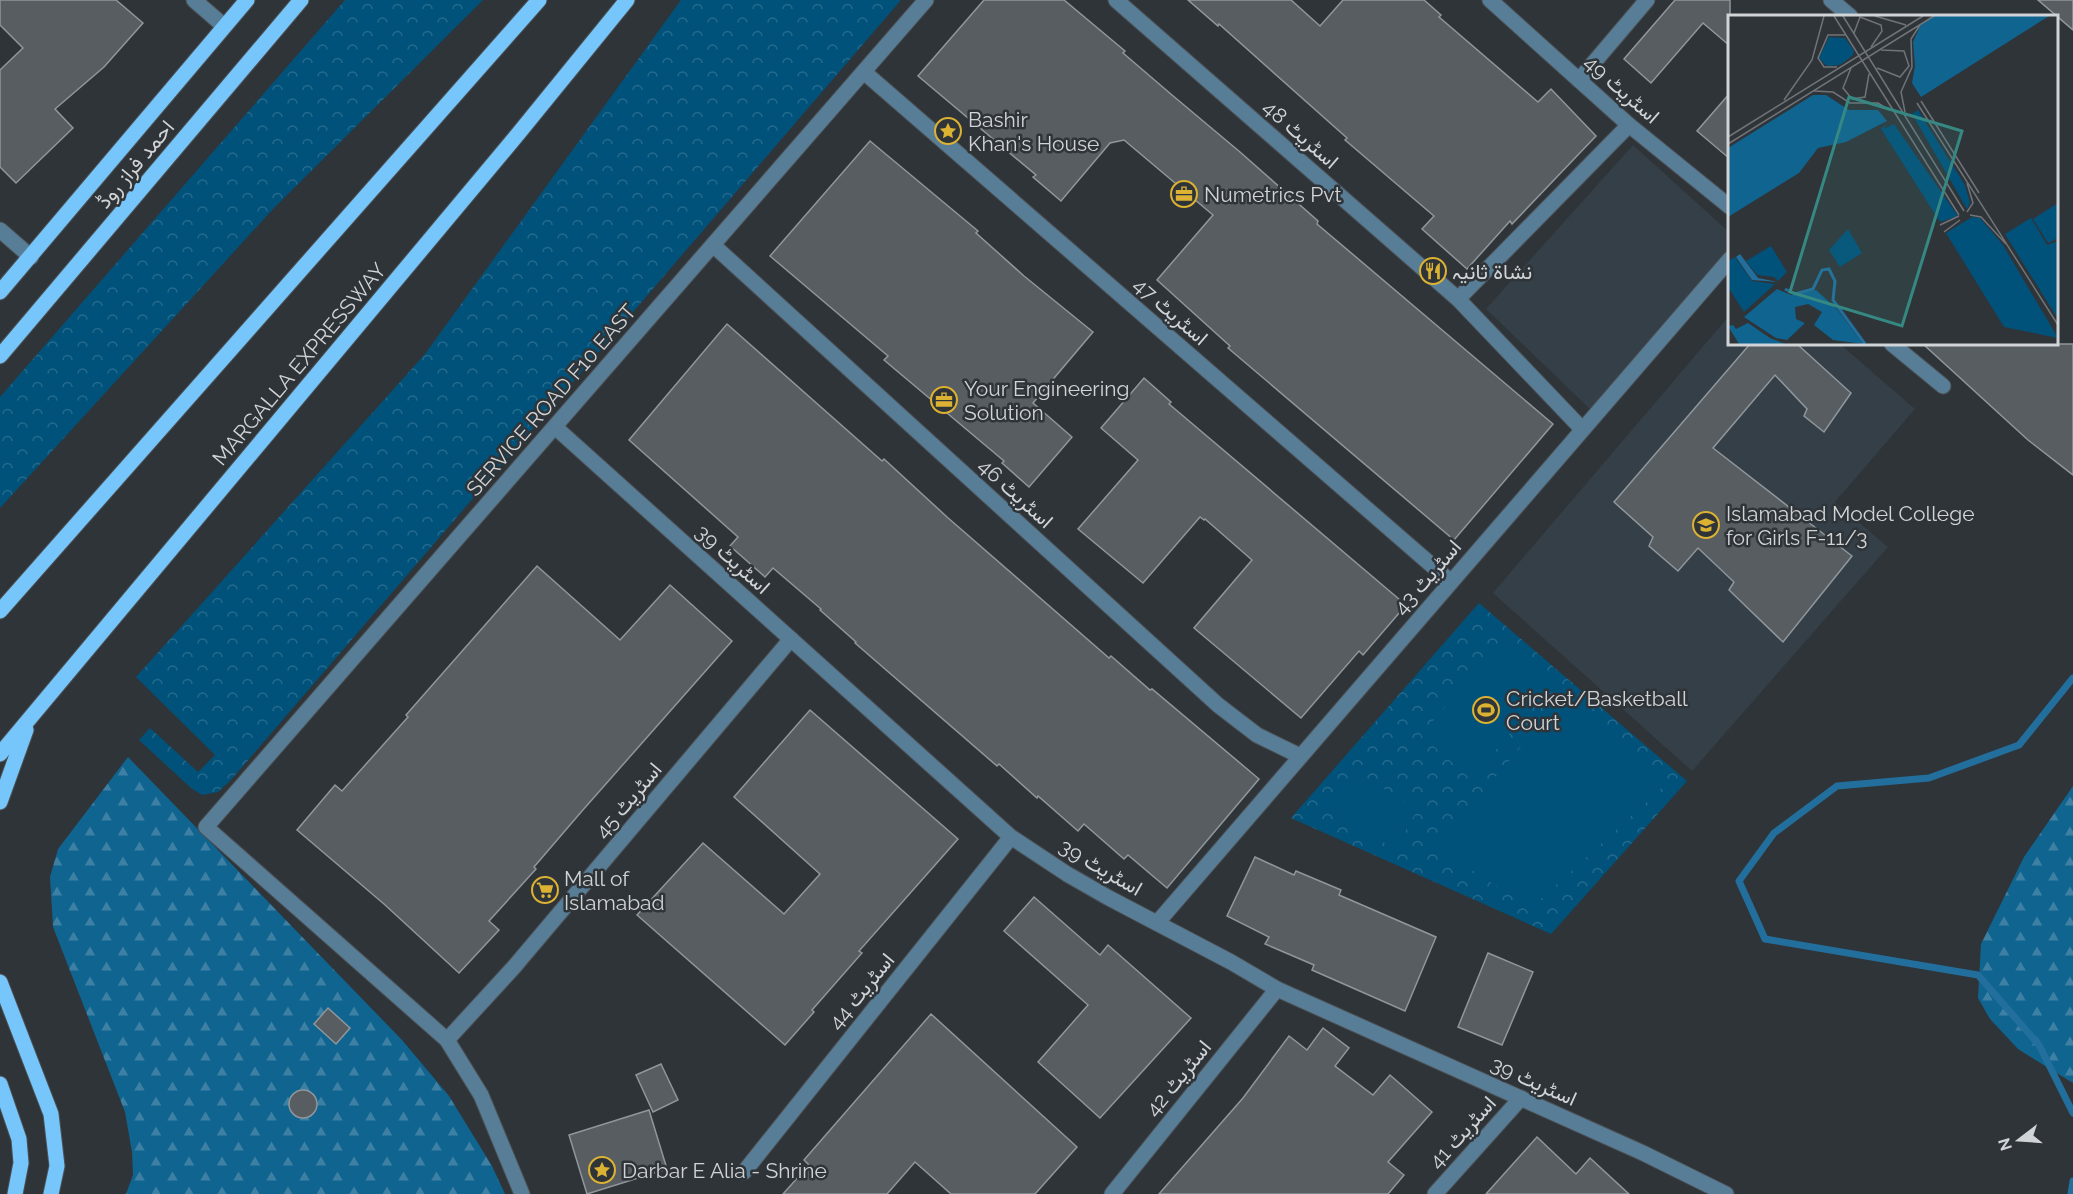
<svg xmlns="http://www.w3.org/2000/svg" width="2073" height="1194" viewBox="0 0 2073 1194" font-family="Raleway,Vazirmatn,sans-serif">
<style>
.built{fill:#343f47}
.forest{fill:url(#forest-firs)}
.park{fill:url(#park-crowns)}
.garden{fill:#00527b}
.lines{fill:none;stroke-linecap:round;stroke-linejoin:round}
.stream{stroke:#226f9d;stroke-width:7}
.building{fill:#575d61;stroke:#90979c;stroke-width:1.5}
.minor-casing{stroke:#4c5155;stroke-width:17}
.major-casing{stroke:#4c5155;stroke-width:17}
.minor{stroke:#587d97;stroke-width:15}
.major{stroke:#76c6fb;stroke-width:15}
.labels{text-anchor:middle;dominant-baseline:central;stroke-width:5;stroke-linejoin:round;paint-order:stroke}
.street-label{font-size:21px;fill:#d1d4d7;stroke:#2f3438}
.poi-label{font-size:21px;fill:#d1d4d7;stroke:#2f3438;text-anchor:start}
.inset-river{fill:none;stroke:#226f9d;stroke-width:3}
.inset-road{fill:none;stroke:#707478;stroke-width:1.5}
.view{fill:#368983;fill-opacity:0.15;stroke:#368983;stroke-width:3}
.inset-edge{fill:none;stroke:#d1d4d7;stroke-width:3}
</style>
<defs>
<pattern id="forest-firs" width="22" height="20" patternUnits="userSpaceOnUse" patternTransform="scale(1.5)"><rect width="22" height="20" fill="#106490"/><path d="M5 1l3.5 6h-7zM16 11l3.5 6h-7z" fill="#3d80a4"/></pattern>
<pattern id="park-crowns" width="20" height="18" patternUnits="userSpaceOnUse" patternTransform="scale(1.5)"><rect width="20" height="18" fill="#00527b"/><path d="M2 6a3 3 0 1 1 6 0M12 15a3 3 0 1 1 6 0" fill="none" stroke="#246a8d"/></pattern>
</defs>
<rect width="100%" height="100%" fill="#2f3438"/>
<!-- built -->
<g class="built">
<path d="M 1633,145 L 1729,232 L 1729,260 L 1594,413 L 1486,309 Z"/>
<path d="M 1729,316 L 1730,344 L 1840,344 L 1915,409 L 1835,502 L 1888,547 L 1692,771 L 1493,593 Z"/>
</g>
<!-- forest -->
<g class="forest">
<path d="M 128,757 L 402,1040 L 449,1096 L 492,1166 L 505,1194 L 126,1194 L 133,1175 L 132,1152 L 125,1112 L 53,927 L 50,877 L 58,849 Z"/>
<path d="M 2073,786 L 2073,1083 L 2018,1049 L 1990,1019 L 1978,998 L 1981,944 L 2024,857 Z"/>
</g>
<!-- park -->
<g class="park">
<path d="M 345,0 L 483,0 L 273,209 L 0,508 L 0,397 Z"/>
<path d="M 681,0 L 901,0 L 231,780 L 218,792 L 202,795 L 191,788 L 139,740 L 150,728 L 198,772 L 215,755 L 136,677 L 425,354 Z"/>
<path d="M 1479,603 L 1687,781 L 1551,934 L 1291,818 Z"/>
</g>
<!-- garden -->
<g class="garden">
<path d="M 1501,641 L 1552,684 L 1471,779 L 1421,735 Z"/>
<path d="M 1564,696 L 1667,783 L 1531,908 L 1436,847 Z"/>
<path d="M 1354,771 L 1418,809 L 1395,849 L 1331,811 Z"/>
</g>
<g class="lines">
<!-- stream -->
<g class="stream">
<path d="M 2073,678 L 2019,745 L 1929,778 L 1837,786 L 1774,833 L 1739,881 L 1765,939 L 1978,975 L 2039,1045 L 2073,1113"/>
<path d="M 2071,1194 L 2073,1181"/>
</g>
</g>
<!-- building -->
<g class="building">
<path d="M 0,0 L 116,0 L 143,23 L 104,67 L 55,109 L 73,128 L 16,183 L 0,167 L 0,70 L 23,48 L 0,25 Z"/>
<path d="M 984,0 L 1064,0 L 1125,51 L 1123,53 L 1172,95 L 1240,152 L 1318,221 L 1317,224 L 1553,424 L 1454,540 L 1228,348 L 1230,346 L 1157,280 L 1213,215 L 1124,140 L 1110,143 L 1061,201 L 1033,177 L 1036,175 L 918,76 Z"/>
<path d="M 1188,0 L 1291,0 L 1320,26 L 1343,0 L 1424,0 L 1441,15 L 1439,17 L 1538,102 L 1551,89 L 1596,136 L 1512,224 L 1510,221 L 1467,269 L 1422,229 L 1434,216 L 1345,140 L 1347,138 L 1219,24 L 1218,26 Z"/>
<path d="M 1675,0 L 1730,0 L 1730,46 L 1703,23 L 1651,83 L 1624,59 Z"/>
<path d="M 2038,0 L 2073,0 L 2073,30 Z"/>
<path d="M 1730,93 L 1730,159 L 1697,131 Z"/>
<path d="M 870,141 L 978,231 L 976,233 L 1024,276 L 1093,332 L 1033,403 L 1072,437 L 1029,487 L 1002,463 L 1004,461 L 884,360 L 888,356 L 770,256 Z"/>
<path d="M 727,324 L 882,461 L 884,459 L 947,517 L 1109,658 L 1111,656 L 1150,690 L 1152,689 L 1259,779 L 1167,888 L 1128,855 L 1124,859 L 1084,824 L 1078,831 L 1038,796 L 1037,798 L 999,764 L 997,766 L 855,643 L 856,642 L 820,610 L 821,609 L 773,568 L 765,577 L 730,546 L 738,537 L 629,440 Z"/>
<path d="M 1750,344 L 1797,344 L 1851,393 L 1824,432 L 1804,416 L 1807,409 L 1775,375 L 1713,448 L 1852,556 L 1783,642 L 1729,590 L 1734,582 L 1698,548 L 1678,571 L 1649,546 L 1653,537 L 1614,502 Z"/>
<path d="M 1923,344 L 2073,344 L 2073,475 L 2028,440 Z"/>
<path d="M 1144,378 L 1171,402 L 1169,404 L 1406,605 L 1363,655 L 1359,651 L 1301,718 L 1194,628 L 1252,560 L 1205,519 L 1204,520 L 1200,517 L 1143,583 L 1078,529 L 1138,460 L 1101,428 Z"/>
<path d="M 537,566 L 620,640 L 670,585 L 732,641 L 582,811 L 534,867 L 536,869 L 489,921 L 499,930 L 459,973 L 384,904 L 297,830 L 335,785 L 342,791 L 408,717 L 406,715 Z"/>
<path d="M 810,710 L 958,839 L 859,951 L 862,953 L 812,1010 L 814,1012 L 785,1045 L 637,915 L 703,843 L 784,914 L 820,874 L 734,797 Z"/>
<path d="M 1255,857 L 1294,875 L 1296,871 L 1341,890 L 1339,895 L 1436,937 L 1405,1011 L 1312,970 L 1314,965 L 1265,944 L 1269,937 L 1227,916 Z"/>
<path d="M 1034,897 L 1100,955 L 1108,945 L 1191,1018 L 1100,1118 L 1038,1062 L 1088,1005 L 1004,931 Z"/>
<path d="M 1488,953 L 1533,972 L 1502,1045 L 1458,1027 Z"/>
<path d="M 328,1008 L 350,1028 L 336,1044 L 314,1024 Z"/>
<path d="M 931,1014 L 1077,1147 L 1035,1194 L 951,1194 L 915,1162 L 887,1194 L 783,1194 L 809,1165 L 804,1160 Z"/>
<path d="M 1323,1028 L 1349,1048 L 1335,1066 L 1373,1095 L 1390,1075 L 1432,1112 L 1388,1162 L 1404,1175 L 1388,1194 L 1159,1194 L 1243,1098 L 1289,1036 L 1307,1050 Z"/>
<path d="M 661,1064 L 678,1100 L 653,1112 L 636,1075 Z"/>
<circle cx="303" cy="1104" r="14"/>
<path d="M 649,1110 L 667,1169 L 587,1194 L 569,1135 Z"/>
<path d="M 1537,1137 L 1576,1174 L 1590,1158 L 1629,1194 L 1486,1194 Z"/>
</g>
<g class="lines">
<defs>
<g id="minor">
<path d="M 194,0 L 224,26"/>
<path d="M 1116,0 L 1458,299 L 1582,429"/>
<path d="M 1490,0 L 1629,125 L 1730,207"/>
<path d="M 1831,0 L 1850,16"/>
<path d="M 864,72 L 1451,582"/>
<path d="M 1579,80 L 1647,0"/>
<path d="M 0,230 L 31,257"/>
<path d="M 713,245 L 1218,705 L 1257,735 L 1300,756"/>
<path d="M 1458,299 L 1629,125"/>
<path d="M 1892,344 L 1943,386"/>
<path d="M 555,427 L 1011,837 L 1067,874 L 1109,898 L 1231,962 L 1277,989 L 1643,1153 L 1726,1194"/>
<path d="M 1157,923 L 1730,259"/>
<path d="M 447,1040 L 514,967 L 791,639"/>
<path d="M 744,1172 L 1011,837"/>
<path d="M 522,1194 L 481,1095 L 447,1040 L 206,827 L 926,0"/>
<path d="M 1112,1194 L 1277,989"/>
<path d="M 1435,1194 L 1521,1098"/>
</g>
<g id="major">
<path d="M 0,292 L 247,0"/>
<path d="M 0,356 L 301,0"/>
<path d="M 0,611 L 539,0"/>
<path d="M 0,754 L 518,134 L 627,0"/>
<path d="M 0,802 L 26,730"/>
<path d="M 0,982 L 51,1114 L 57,1166 L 51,1194"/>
<path d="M 0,1084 L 19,1139 L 21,1163 L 15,1194"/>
</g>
</defs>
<!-- minor casing -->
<use href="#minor" class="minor-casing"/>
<!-- major casing -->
<use href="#major" class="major-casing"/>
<!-- minor -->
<use href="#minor" class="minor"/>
<!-- major -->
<use href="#major" class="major"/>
</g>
<!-- icons -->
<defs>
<symbol id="sight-ring" viewBox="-11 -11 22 22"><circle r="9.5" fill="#2f3438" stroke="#dcb233" stroke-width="1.5"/><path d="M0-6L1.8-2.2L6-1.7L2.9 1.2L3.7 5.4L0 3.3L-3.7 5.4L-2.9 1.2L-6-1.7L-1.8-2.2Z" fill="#dcb233"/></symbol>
<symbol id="office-ring" viewBox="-11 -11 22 22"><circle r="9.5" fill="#2f3438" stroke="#dcb233" stroke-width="1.5"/><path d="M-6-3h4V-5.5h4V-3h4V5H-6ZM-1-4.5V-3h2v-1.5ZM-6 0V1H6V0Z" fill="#dcb233"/></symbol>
<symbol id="restaurant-ring" viewBox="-11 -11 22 22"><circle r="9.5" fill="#2f3438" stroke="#dcb233" stroke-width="1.5"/><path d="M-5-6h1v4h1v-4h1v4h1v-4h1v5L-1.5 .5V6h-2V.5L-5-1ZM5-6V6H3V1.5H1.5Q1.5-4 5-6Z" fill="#dcb233"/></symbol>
<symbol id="school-ring" viewBox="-11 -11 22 22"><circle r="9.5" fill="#2f3438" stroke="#dcb233" stroke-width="1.5"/><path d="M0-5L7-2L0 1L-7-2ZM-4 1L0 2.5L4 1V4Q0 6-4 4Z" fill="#dcb233"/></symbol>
<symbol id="stadium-ring" viewBox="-11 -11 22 22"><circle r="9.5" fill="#2f3438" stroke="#dcb233" stroke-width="1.5"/><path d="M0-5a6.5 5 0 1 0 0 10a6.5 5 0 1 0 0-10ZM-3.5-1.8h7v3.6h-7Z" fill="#dcb233"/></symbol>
<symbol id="supermarket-ring" viewBox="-11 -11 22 22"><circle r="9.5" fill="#2f3438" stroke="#dcb233" stroke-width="1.5"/><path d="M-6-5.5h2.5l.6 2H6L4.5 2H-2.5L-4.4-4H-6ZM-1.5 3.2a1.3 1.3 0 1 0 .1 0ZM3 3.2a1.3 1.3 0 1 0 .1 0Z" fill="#dcb233"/></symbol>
</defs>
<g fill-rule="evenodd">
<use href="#sight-ring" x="933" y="116" width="30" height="30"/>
<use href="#office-ring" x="1169" y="179" width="30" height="30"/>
<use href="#restaurant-ring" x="1418" y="256" width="30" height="30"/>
<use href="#office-ring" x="929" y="385" width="30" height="30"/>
<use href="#school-ring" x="1691" y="510" width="30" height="30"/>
<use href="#stadium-ring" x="1471" y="695" width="30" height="30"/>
<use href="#supermarket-ring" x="530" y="875" width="30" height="30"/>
<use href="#sight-ring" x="587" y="1155" width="30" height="30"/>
</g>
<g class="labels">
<!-- street labels -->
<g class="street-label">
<text transform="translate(1622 89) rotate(41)">اسٹریٹ 49</text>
<text transform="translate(1301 134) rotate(41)">اسٹریٹ 48</text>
<text transform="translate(135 164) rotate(-50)">احمد فراز روڈ</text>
<text transform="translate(1171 311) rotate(41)">اسٹریٹ 47</text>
<text transform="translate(299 364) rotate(-50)">MARGALLA EXPRESSWAY</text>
<text transform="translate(551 400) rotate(-49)">SERVICE ROAD F10 EAST</text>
<text transform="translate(1016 493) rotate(42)">اسٹریٹ 46</text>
<text transform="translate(733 559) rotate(42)">اسٹریٹ 39</text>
<text transform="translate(1427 577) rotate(-49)">اسٹریٹ 43</text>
<text transform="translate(628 800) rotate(-50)">اسٹریٹ 45</text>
<text transform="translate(1101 867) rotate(30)">اسٹریٹ 39</text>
<text transform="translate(861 991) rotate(-51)">اسٹریٹ 44</text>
<text transform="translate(1178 1078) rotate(-51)">اسٹریٹ 42</text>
<text transform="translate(1534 1081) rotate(24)">اسٹریٹ 39</text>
<text transform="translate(1462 1132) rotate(-48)">اسٹریٹ 41</text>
</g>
<!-- poi labels -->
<g class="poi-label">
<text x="968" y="119">Bashir<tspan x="968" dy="24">Khan's House</tspan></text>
<text x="1204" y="194">Numetrics Pvt</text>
<text x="1452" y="271">نشاۃ ثانیہ</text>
<text x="964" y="388">Your Engineering<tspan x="964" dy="24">Solution</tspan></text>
<text x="1726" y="513">Islamabad Model College<tspan x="1726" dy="24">for Girls F-11/3</tspan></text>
<text x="1506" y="698">Cricket/Basketball<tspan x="1506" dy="24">Court</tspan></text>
<text x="564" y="878">Mall of<tspan x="564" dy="24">Islamabad</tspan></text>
<text x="622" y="1170">Darbar E Alia - Shrine</text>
</g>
</g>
<!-- overview -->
<g transform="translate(1728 15)">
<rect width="330" height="330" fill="#2f3438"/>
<path d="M 101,22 L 117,23 L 126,36 L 124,41 L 112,50 L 99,51 L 91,43 Z" fill="#00527b"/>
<path d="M 206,1 L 321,1 L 193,82 L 184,68 L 187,51 L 185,27 L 193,9 ZM 85,80 L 98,80 L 121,95 L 150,95 L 159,106 L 118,127 L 90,133 L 71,158 L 0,202 L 0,133 ZM 49,274 L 63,280 L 88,275 L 109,294 L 135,329 L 105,325 L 86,310 L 94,297 L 80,289 L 67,292 L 68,304 L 77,308 L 59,325 L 48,323 L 16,302 ZM 20,308 L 42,323 L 57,329 L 11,329 L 0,311 L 5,310 L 8,314 Z" fill="#106490"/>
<path d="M 190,95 L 237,170 L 242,188 L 239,194 L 184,99 ZM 160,108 L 156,114 L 166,109 L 230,201 L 212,207 L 153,114 ZM 330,188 L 330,223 L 320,228 L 305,204 ZM 244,202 L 252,203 L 275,230 L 330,323 L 276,312 L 218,218 ZM 303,203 L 319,230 L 330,226 L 330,304 L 277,219 ZM 120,214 L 134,238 L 112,252 L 101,235 ZM 43,231 L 59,257 L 50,266 L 46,262 L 29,260 L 18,246 ZM 7,242 L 24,266 L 47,269 L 16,297 L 0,272 L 0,246 Z" fill="#00527b"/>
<path d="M 113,227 L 123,243 L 112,250 L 104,234 Z" fill="#00527b"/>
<path d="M 12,239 L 30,263 L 50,267 L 24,265 L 8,242 Z" fill="#226f9d"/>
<path class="inset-river" d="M 57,274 L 67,279 L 85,274 L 94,255 L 101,254 L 107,266 L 105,285 L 137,329"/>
<path class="inset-road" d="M 106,1 L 231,200M 115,1 L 236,196M 147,1 L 178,10M 126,18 L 132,2 L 153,10 L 154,16 L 143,32M 109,52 L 96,52 L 90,43 L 100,20 L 117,20M 123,53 L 115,73 L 124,84 L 137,82 L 141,59M 149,53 L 172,62 L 181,51 L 176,36 L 153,35M 86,76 L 105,77 L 122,88 L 150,88 L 161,95M 56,85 L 84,45 L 96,1M 193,86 L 251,178M 189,88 L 330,310M 177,97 L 173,77 L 184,52 L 183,24 L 192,10M 0,122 L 195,1M 0,129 L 206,1M 239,168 L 245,188 L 239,197M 242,200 L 253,202 L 278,229M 212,210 L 231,201M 216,217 L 232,205"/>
<path class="view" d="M 121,82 L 234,116 L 174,311 L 62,277 Z"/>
<rect width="330" height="330" class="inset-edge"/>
</g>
<!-- north arrow -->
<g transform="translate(2019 1140) rotate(253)" stroke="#2f3438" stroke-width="4.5" paint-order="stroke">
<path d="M0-4.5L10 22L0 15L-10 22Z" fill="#d1d4d7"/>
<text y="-9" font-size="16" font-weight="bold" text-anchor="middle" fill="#d1d4d7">N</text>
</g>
</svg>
